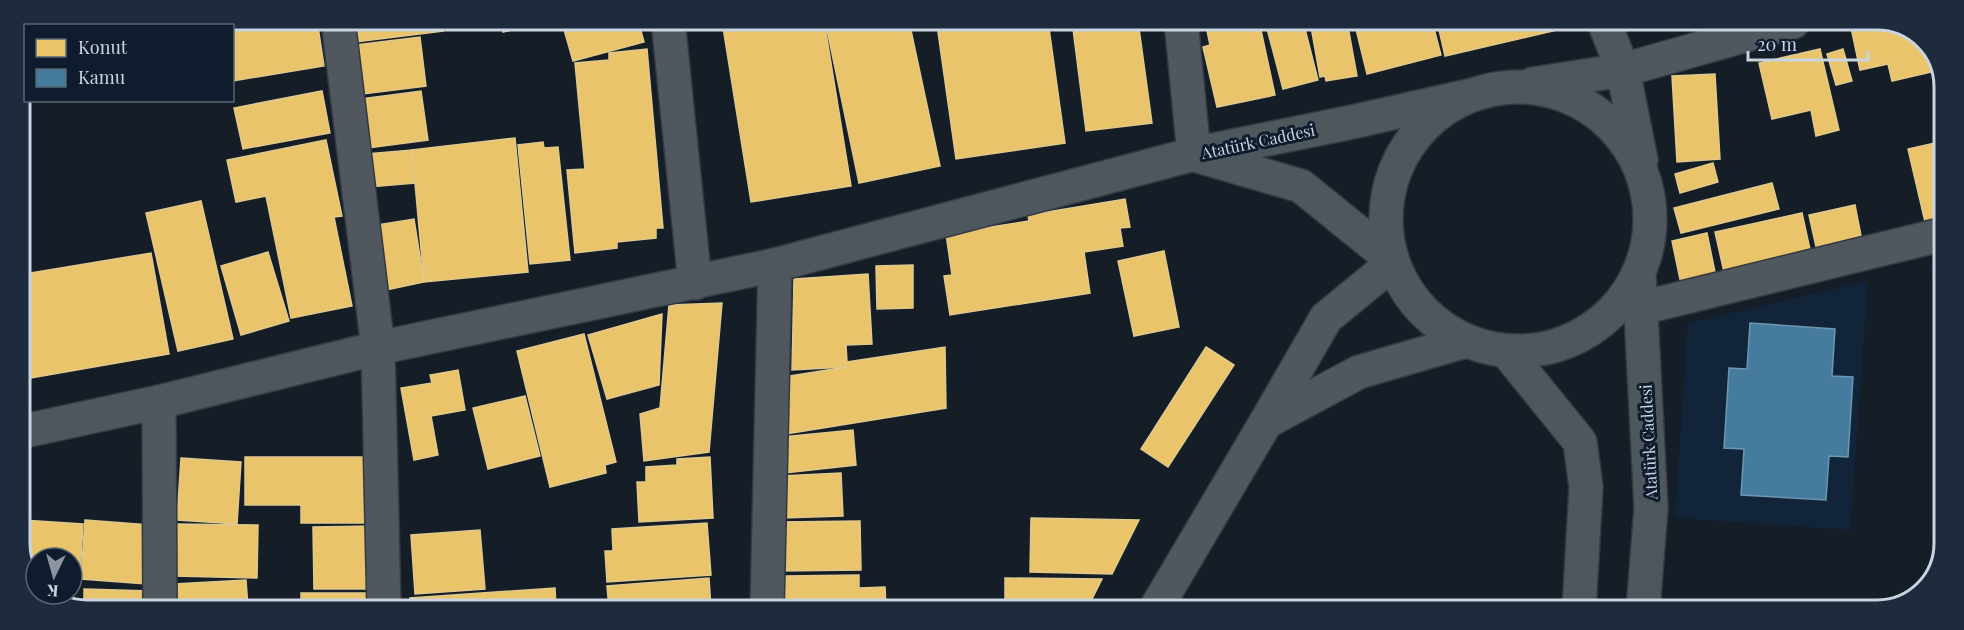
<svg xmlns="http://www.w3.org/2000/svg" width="1964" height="630" viewBox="0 0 1964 630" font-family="'Playfair Display',serif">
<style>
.built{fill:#12243a}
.homes{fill:#e9c46a;stroke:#e0c98d;stroke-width:1.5}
.public{fill:#457b9d;stroke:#6d96b1;stroke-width:1.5}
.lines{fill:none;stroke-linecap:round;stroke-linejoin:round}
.minor-casing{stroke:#333942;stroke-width:36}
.major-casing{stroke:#333942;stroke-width:36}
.minor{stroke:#50575e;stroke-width:33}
.major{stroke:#4e585c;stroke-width:33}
.labels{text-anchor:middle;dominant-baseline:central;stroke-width:6;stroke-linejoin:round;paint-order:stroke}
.street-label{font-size:16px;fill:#cad4e0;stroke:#0e1c2e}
.rim{fill:none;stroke:#cad4e0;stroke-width:3}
</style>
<rect width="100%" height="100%" fill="#151d27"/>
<!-- built -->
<g class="built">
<path d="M 1943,264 L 1943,328 L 1930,267 Z"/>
<path d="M 1868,281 L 1850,530 L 1675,518 L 1688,323 Z"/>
</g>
<!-- homes -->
<g class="homes">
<path d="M 242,20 L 317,20 L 324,66 L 232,81 L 232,26 L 214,24 Z"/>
<path d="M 353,20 L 442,20 L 443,31 L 356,42 Z"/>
<path d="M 501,20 L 557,20 L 503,32 Z"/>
<path d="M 586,20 L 638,20 L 644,42 L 573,61 L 563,26 Z"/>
<path d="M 761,20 L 824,20 L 851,186 L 751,202 L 723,27 Z"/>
<path d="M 825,20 L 909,21 L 940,166 L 859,183 Z"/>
<path d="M 968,21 L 1048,21 L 1065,143 L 956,159 L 937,25 Z"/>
<path d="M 1072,21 L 1138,21 L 1152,123 L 1086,131 Z"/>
<path d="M 1205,21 L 1259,21 L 1275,95 L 1217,107 L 1203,47 L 1210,45 Z"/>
<path d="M 1265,21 L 1303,21 L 1318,80 L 1283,89 Z"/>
<path d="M 1310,21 L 1347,21 L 1357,76 L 1326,81 L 1325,76 L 1320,77 Z"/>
<path d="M 1354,21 L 1432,21 L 1441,55 L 1367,74 Z"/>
<path d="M 1437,21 L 1564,21 L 1566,28 L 1445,56 Z"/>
<path d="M 1857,22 L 1895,22 L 1930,46 L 1940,70 L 1892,81 L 1888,64 L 1860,70 L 1850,23 Z"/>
<path d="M 420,37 L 426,86 L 363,94 L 356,45 Z"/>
<path d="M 647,49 L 663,228 L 656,228 L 656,238 L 617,242 L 617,248 L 575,253 L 567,170 L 585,169 L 575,63 L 609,60 L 609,53 Z"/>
<path d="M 1820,49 L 1839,130 L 1816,136 L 1811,110 L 1772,119 L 1759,63 Z"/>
<path d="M 1843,49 L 1852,81 L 1836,85 L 1827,54 Z"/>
<path d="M 1715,74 L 1720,159 L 1677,162 L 1672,76 Z"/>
<path d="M 322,91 L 330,133 L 243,149 L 234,108 Z"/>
<path d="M 421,91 L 428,140 L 368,148 L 361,99 Z"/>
<path d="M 515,138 L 528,272 L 424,282 L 412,150 Z"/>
<path d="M 326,140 L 342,216 L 334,217 L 352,306 L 291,318 L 266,196 L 236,202 L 227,160 Z"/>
<path d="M 1944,141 L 1944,222 L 1926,226 L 1908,149 Z"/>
<path d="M 543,142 L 544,148 L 558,147 L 570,260 L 530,264 L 518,145 Z"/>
<path d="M 412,150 L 415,183 L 369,187 L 366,154 Z"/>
<path d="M 1713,163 L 1718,182 L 1680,193 L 1675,174 Z"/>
<path d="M 1772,183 L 1779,209 L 1681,233 L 1674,208 Z"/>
<path d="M 1125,199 L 1130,227 L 1120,228 L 1123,246 L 1084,252 L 1090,293 L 950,315 L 944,276 L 952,275 L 946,234 L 1029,221 L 1028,215 Z"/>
<path d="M 201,201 L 233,339 L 178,351 L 146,213 Z"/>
<path d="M 1855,205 L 1862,241 L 1817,251 L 1809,215 Z"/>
<path d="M 1802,213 L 1811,254 L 1724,272 L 1715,232 Z"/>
<path d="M 414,219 L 424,282 L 381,291 L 370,226 Z"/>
<path d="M 1707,233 L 1716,277 L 1681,284 L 1672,241 Z"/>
<path d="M 1164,251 L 1179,327 L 1134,336 L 1118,261 Z"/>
<path d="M 268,252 L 289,321 L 241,335 L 221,266 Z"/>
<path d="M 151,253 L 169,354 L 30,378 L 25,274 Z"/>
<path d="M 913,265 L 913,308 L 877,309 L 876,266 Z"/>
<path d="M 20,273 L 22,273 L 26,383 L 20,383 Z"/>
<path d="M 868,274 L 872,344 L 846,345 L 847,362 L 846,367 L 792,370 L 794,279 Z"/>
<path d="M 722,303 L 709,452 L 644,461 L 640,414 L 660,408 L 669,305 Z"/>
<path d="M 662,314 L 659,385 L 607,399 L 588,335 Z"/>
<path d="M 584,334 L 616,462 L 605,465 L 606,473 L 550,487 L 517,351 Z"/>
<path d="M 945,347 L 946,408 L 785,434 L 784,377 L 846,367 L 847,362 Z"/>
<path d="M 1206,347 L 1234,365 L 1168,467 L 1141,449 Z"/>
<path d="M 458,370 L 465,410 L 431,416 L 438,455 L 414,460 L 401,388 L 432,383 L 430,375 Z"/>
<path d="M 525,396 L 540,456 L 488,469 L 473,408 Z"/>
<path d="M 853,430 L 856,465 L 785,473 L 782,437 Z"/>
<path d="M 245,457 L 364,457 L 364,523 L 301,523 L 301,505 L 245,505 Z"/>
<path d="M 710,457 L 713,518 L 639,522 L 637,482 L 646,482 L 646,467 L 677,465 L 677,459 Z"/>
<path d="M 181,458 L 241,462 L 237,524 L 177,520 Z"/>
<path d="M 841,473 L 843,516 L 782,518 L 780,476 Z"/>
<path d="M 1031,518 L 1139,520 L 1112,574 L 1030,572 Z"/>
<path d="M 22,520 L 83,524 L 80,576 L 72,575 L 72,558 L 36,558 L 35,586 L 20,550 Z"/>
<path d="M 85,520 L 150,525 L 146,584 L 81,579 Z"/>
<path d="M 860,521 L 861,570 L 780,571 L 780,522 Z"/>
<path d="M 707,523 L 711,575 L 607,582 L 605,551 L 613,551 L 612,529 Z"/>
<path d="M 175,524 L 258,525 L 257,578 L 174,576 Z"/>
<path d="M 372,526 L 373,589 L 314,589 L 313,527 Z"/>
<path d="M 480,530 L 485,589 L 415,594 L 411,535 Z"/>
<path d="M 859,575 L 859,588 L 885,587 L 886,609 L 785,609 L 785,576 Z"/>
<path d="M 709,578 L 711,609 L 609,609 L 607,586 Z"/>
<path d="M 1005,578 L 1102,579 L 1087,609 L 1005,609 Z"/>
<path d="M 246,580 L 248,608 L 175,608 L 174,584 Z"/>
<path d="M 555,588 L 556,609 L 411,609 L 410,598 Z"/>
<path d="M 84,589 L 150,591 L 150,608 L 84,608 Z"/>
<path d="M 301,593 L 375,593 L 375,609 L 301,608 Z"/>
<path d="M 1365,605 L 1474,609 L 1474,610 L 1365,610 Z"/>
</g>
<!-- public -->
<path class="public" d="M 1750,323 L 1835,329 L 1832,376 L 1853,377 L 1848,457 L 1829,456 L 1826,500 L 1741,495 L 1744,449 L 1724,448 L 1729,368 L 1747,369 Z"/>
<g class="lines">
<defs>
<g id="minor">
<path d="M 338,20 L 378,348 L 384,609"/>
<path d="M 668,20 L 695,283"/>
<path d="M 1181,21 L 1194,154"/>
<path d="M 1623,70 L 1793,22"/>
<path d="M 1393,263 L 1326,318 L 1266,422 L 1359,372 L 1466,341"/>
<path d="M 1641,308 L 1944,234"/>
<path d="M 159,402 L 160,608"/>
<path d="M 767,609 L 775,265"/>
<path d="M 1155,610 L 1266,422"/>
</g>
<g id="major">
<path d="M 1604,22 L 1623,70"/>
<path d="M 1533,84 L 1623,70 L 1641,160"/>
<circle cx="1518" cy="219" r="132"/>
<path d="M 1198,156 L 1301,186 L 1390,258"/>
<path d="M 1639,274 L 1651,508 L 1643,610"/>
<path d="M 1507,352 L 1580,442 L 1586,487 L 1579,610"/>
<path d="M 20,432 L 159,402 L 378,348 L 775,265 L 1194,154 L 1352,122 L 1472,95"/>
</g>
</defs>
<!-- minor casing -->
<use href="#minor" class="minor-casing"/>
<!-- major casing -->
<use href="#major" class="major-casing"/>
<!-- minor -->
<use href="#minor" class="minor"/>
<!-- major -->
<use href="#major" class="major"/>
</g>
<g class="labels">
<!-- street labels -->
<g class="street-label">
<text transform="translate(1258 141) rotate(-12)">Atatürk Caddesi</text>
<text transform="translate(1648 442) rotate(-93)">Atatürk Caddesi</text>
</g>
</g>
<!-- crop -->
<path d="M0 0H1964V630H0ZM87 30H1877A57 57 0 0 1 1934 87V543A57 57 0 0 1 1877 600H87A57 57 0 0 1 30 543V87A57 57 0 0 1 87 30Z" fill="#1d2b3c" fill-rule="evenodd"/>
<path class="rim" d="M87 30H1877A57 57 0 0 1 1934 87V543A57 57 0 0 1 1877 600H87A57 57 0 0 1 30 543V87A57 57 0 0 1 87 30Z"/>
<!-- legend -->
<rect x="24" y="24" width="210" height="78" fill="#0e1c2e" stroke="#596675" stroke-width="1.5"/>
<rect x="36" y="39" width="30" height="18" fill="#e9c46a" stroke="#596675" stroke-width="1.5"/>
<text x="78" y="54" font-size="18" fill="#cad4e0">Konut</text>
<rect x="36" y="69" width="30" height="18" fill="#457b9d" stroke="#596675" stroke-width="1.5"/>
<text x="78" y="84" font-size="18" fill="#cad4e0">Kamu</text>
<!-- north arrow -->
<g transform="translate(54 576) rotate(185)"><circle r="28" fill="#0e1c2e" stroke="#596675" stroke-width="1.5"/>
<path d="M0-4.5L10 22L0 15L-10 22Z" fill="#8b949f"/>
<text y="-9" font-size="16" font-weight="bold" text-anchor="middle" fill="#cad4e0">K</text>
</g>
<!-- scale -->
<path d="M1748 51v9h120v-9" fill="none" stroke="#cad4e0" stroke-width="3"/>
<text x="1757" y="51" font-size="18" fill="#cad4e0" stroke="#0e1c2e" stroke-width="4.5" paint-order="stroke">20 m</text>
</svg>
